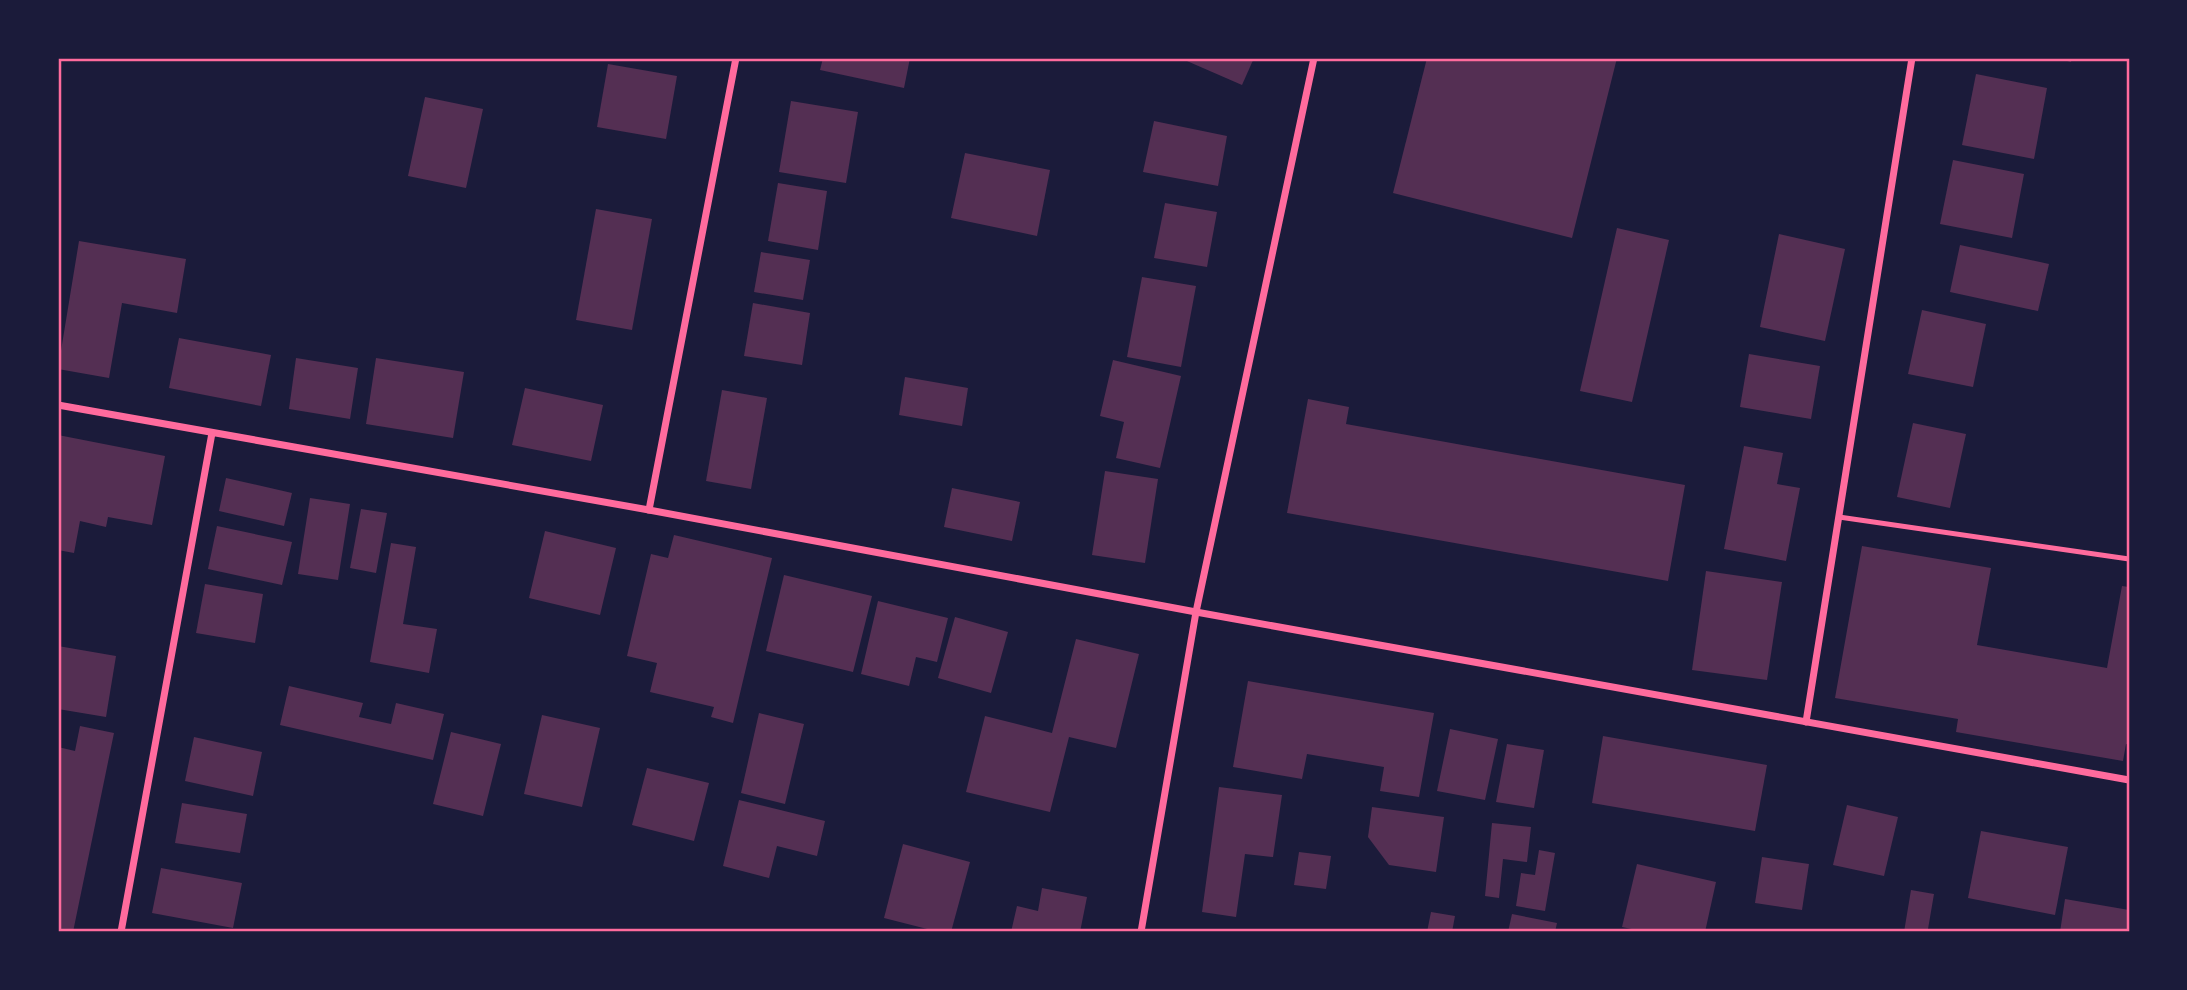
<svg xmlns="http://www.w3.org/2000/svg" width="2187" height="990" viewBox="0 0 2187 990" font-family="Barlow,sans-serif">
<style>
.building{fill:#542f53}
.lines{fill:none;stroke-linecap:round;stroke-linejoin:round}
.service{stroke:#ff6b9d;stroke-width:5}
.minor{stroke:#ff6b9d;stroke-width:7}
.neatline{fill:none;stroke:#ff6b9d;stroke-width:2.5}
</style>
<rect width="100%" height="100%" fill="#1b1b3a"/>
<!-- building -->
<g class="building">
<path d="M 823,58 L 910,58 L 904,88 L 820,70 Z"/>
<path d="M 1180,58 L 1254,58 L 1242,85 Z"/>
<path d="M 1427,58 L 1617,58 L 1572,238 L 1393,193 Z"/>
<path d="M 2055,58 L 2072,58 L 2071,62 Z"/>
<path d="M 608,64 L 677,76 L 666,139 L 597,127 Z"/>
<path d="M 1976,74 L 2047,88 L 2034,159 L 1962,145 Z"/>
<path d="M 425,97 L 483,109 L 466,188 L 408,176 Z"/>
<path d="M 791,101 L 858,112 L 846,183 L 779,172 Z"/>
<path d="M 1154,121 L 1227,136 L 1218,186 L 1143,172 Z"/>
<path d="M 965,153 L 1050,170 L 1037,236 L 951,218 Z"/>
<path d="M 1953,160 L 2024,174 L 2012,238 L 1940,224 Z"/>
<path d="M 778,183 L 827,191 L 818,250 L 768,241 Z"/>
<path d="M 1165,203 L 1217,212 L 1207,267 L 1154,258 Z"/>
<path d="M 596,209 L 652,219 L 632,330 L 576,320 Z"/>
<path d="M 1617,228 L 1669,240 L 1632,402 L 1580,391 Z"/>
<path d="M 1779,234 L 1845,249 L 1825,341 L 1760,327 Z"/>
<path d="M 79,241 L 186,259 L 177,313 L 122,303 L 109,378 L 58,369 Z"/>
<path d="M 1960,245 L 2049,264 L 2038,311 L 1950,292 Z"/>
<path d="M 761,252 L 810,260 L 803,300 L 754,292 Z"/>
<path d="M 1142,277 L 1196,286 L 1181,367 L 1127,357 Z"/>
<path d="M 753,303 L 810,313 L 802,365 L 744,356 Z"/>
<path d="M 1922,310 L 1986,324 L 1973,387 L 1908,374 Z"/>
<path d="M 179,338 L 271,355 L 261,406 L 169,388 Z"/>
<path d="M 1749,354 L 1820,366 L 1811,419 L 1740,407 Z"/>
<path d="M 296,358 L 358,368 L 350,419 L 289,409 Z"/>
<path d="M 376,358 L 464,372 L 453,438 L 366,424 Z"/>
<path d="M 1113,360 L 1181,376 L 1160,468 L 1116,458 L 1124,422 L 1100,416 Z"/>
<path d="M 905,377 L 968,388 L 962,426 L 899,415 Z"/>
<path d="M 525,388 L 603,405 L 591,461 L 512,445 Z"/>
<path d="M 722,390 L 767,398 L 751,489 L 706,481 Z"/>
<path d="M 1308,399 L 1349,407 L 1346,424 L 1685,485 L 1668,581 L 1287,513 Z"/>
<path d="M 1913,423 L 1966,434 L 1950,508 L 1897,497 Z"/>
<path d="M 58,435 L 165,456 L 152,525 L 108,517 L 106,527 L 80,521 L 74,553 L 58,550 Z"/>
<path d="M 1744,446 L 1783,453 L 1777,484 L 1800,488 L 1786,561 L 1724,549 Z"/>
<path d="M 1105,471 L 1158,479 L 1145,563 L 1092,555 Z"/>
<path d="M 226,478 L 292,493 L 284,526 L 219,511 Z"/>
<path d="M 952,488 L 1020,502 L 1012,541 L 944,527 Z"/>
<path d="M 310,498 L 350,504 L 338,580 L 298,574 Z"/>
<path d="M 361,509 L 387,513 L 376,573 L 350,568 Z"/>
<path d="M 217,526 L 292,542 L 282,585 L 208,569 Z"/>
<path d="M 545,531 L 616,548 L 600,615 L 529,598 Z"/>
<path d="M 674,535 L 772,558 L 733,723 L 711,717 L 714,707 L 650,692 L 657,663 L 627,656 L 651,554 L 668,558 Z"/>
<path d="M 391,543 L 416,547 L 403,624 L 437,629 L 429,673 L 370,662 Z"/>
<path d="M 1862,546 L 1991,568 L 1977,645 L 2107,668 L 2122,586 L 2129,587 L 2129,745 L 2126,744 L 2123,761 L 1956,732 L 1958,719 L 1835,698 Z"/>
<path d="M 1706,571 L 1782,582 L 1767,680 L 1692,670 Z"/>
<path d="M 784,575 L 872,596 L 853,672 L 766,651 Z"/>
<path d="M 205,584 L 263,594 L 255,643 L 196,633 Z"/>
<path d="M 878,601 L 948,618 L 937,662 L 916,657 L 909,686 L 861,674 Z"/>
<path d="M 955,617 L 1008,632 L 991,693 L 938,678 Z"/>
<path d="M 1076,639 L 1139,654 L 1116,748 L 1069,737 L 1050,812 L 966,792 L 985,716 L 1052,733 Z"/>
<path d="M 58,646 L 116,656 L 106,717 L 58,709 Z"/>
<path d="M 1248,681 L 1434,713 L 1419,797 L 1380,791 L 1384,767 L 1307,754 L 1302,779 L 1233,767 Z"/>
<path d="M 289,686 L 363,703 L 359,717 L 391,724 L 396,703 L 444,714 L 433,760 L 280,725 Z"/>
<path d="M 759,713 L 804,724 L 785,804 L 741,793 Z"/>
<path d="M 542,715 L 600,728 L 582,807 L 524,794 Z"/>
<path d="M 80,726 L 114,733 L 73,932 L 58,932 L 58,747 L 75,751 Z"/>
<path d="M 1450,729 L 1498,739 L 1485,800 L 1437,791 Z"/>
<path d="M 451,732 L 501,744 L 483,816 L 433,804 Z"/>
<path d="M 1603,736 L 1767,765 L 1755,831 L 1592,803 Z"/>
<path d="M 194,737 L 262,752 L 253,796 L 185,781 Z"/>
<path d="M 1507,744 L 1544,750 L 1534,808 L 1496,802 Z"/>
<path d="M 647,768 L 709,783 L 694,841 L 632,825 Z"/>
<path d="M 1219,787 L 1282,795 L 1273,857 L 1245,854 L 1236,917 L 1202,912 Z"/>
<path d="M 739,800 L 825,821 L 817,856 L 777,846 L 769,878 L 723,866 Z"/>
<path d="M 182,803 L 247,814 L 240,853 L 175,843 Z"/>
<path d="M 1847,805 L 1898,817 L 1884,876 L 1833,865 Z"/>
<path d="M 1372,807 L 1444,817 L 1436,872 L 1389,865 L 1368,837 Z"/>
<path d="M 1492,823 L 1531,827 L 1527,862 L 1503,859 L 1499,898 L 1485,896 Z"/>
<path d="M 1981,831 L 2068,847 L 2055,915 L 1968,898 Z"/>
<path d="M 903,844 L 970,862 L 951,932 L 939,932 L 884,918 Z"/>
<path d="M 1539,850 L 1555,853 L 1545,911 L 1516,906 L 1521,873 L 1535,875 Z"/>
<path d="M 1299,852 L 1331,856 L 1326,889 L 1294,885 Z"/>
<path d="M 1762,857 L 1809,864 L 1802,910 L 1755,903 Z"/>
<path d="M 1637,864 L 1716,882 L 1705,932 L 1646,932 L 1622,927 Z"/>
<path d="M 161,868 L 242,883 L 233,928 L 152,913 Z"/>
<path d="M 1042,888 L 1087,897 L 1080,932 L 1011,932 L 1017,906 L 1038,911 Z"/>
<path d="M 1911,890 L 1934,894 L 1928,929 L 1939,932 L 1904,932 Z"/>
<path d="M 2065,899 L 2129,910 L 2129,932 L 2060,932 Z"/>
<path d="M 1431,912 L 1455,916 L 1452,932 L 1427,932 Z"/>
<path d="M 1512,914 L 1557,923 L 1555,932 L 1508,932 Z"/>
</g>
<g class="lines">
<!-- service -->
<path class="service" d="M 1839,517 L 2129,559"/>
<!-- minor -->
<g class="minor">
<path d="M 58,405 L 649,510 L 1196,612 L 2129,780"/>
<path d="M 649,510 L 736,58"/>
<path d="M 1806,722 L 1912,58"/>
<path d="M 121,932 L 212,433"/>
<path d="M 1141,932 L 1196,612 L 1314,58"/>
</g>
</g>
<!-- border -->
<rect width="2187" height="990" fill="none" stroke="#1b1b3a" stroke-width="119"/>
<rect x="60" y="60" width="2068" height="870" class="neatline"/>
</svg>
